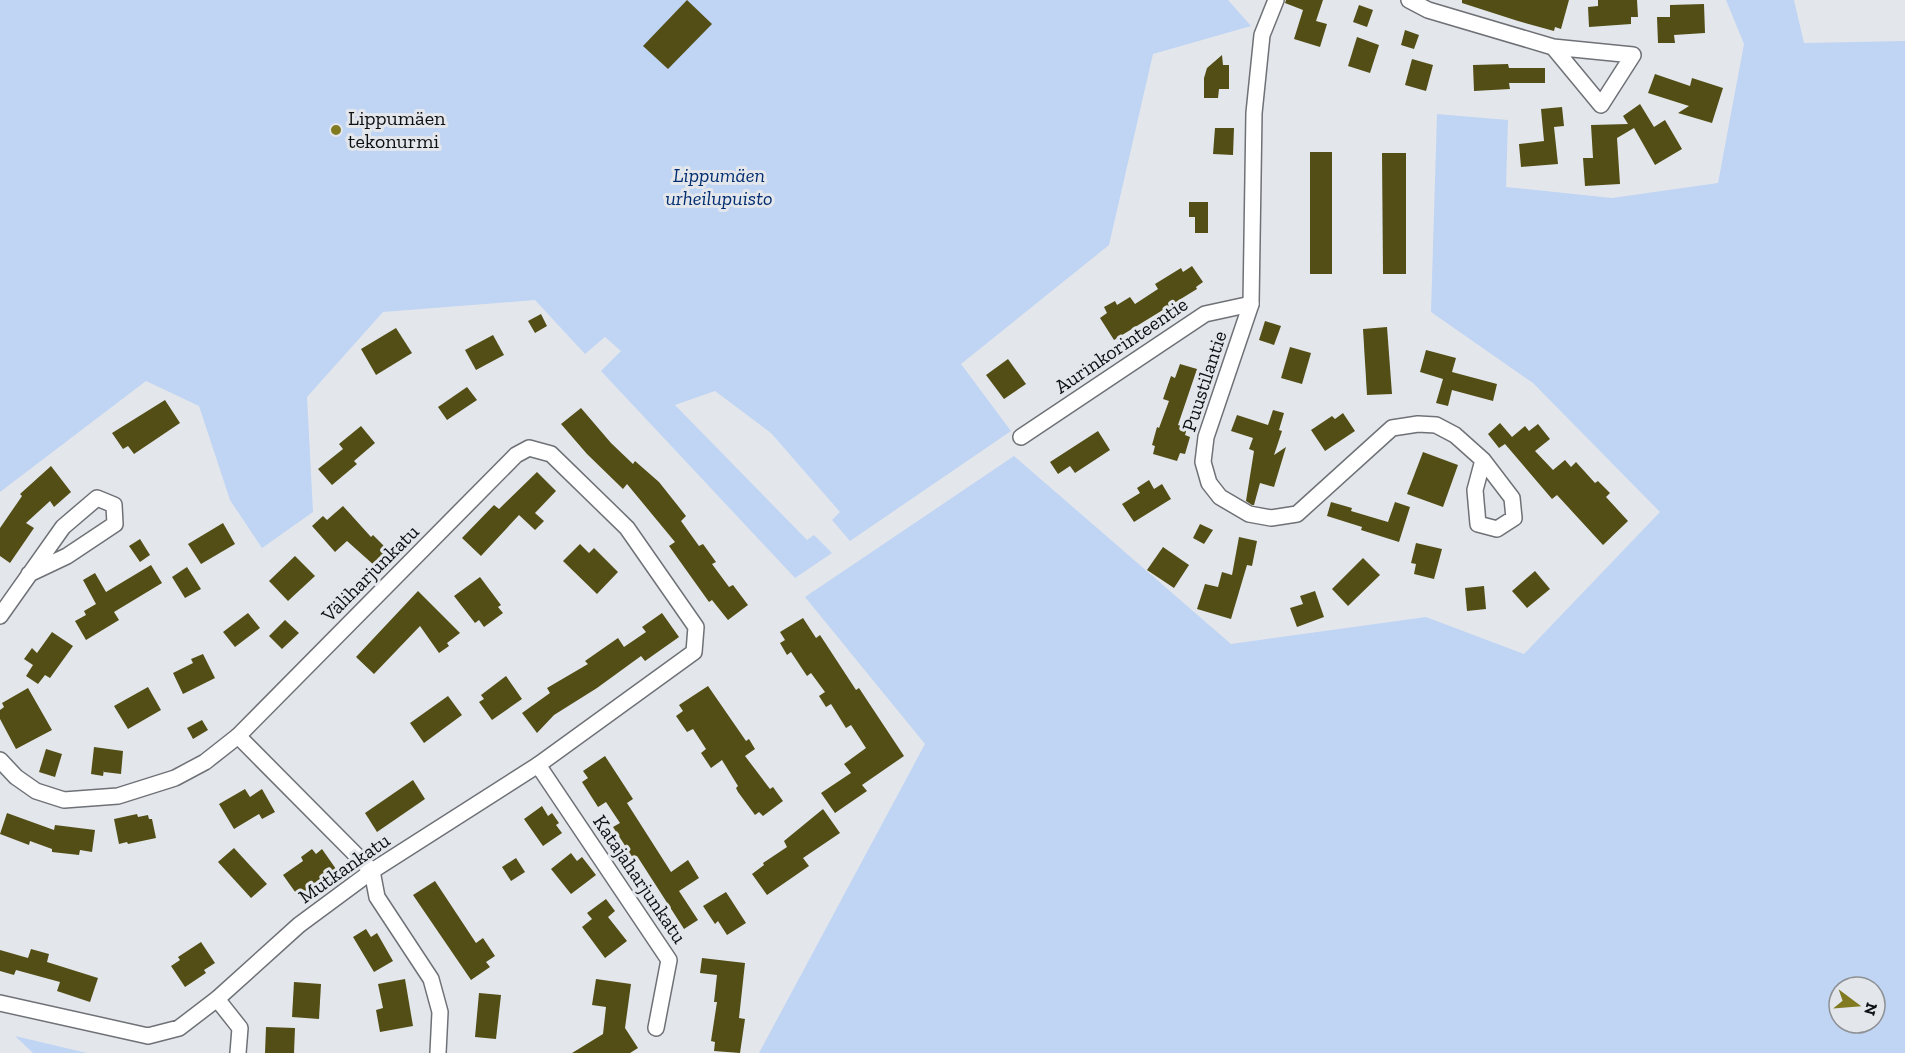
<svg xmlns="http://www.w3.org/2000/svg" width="1905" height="1053" viewBox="0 0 1905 1053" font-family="'Zilla Slab',serif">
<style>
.green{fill:#c0d4f3;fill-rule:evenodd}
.building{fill:#534e15}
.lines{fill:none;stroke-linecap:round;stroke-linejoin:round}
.minor-casing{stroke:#6e7176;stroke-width:18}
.minor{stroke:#fff;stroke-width:15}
.poi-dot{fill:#827a20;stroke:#e3e7ec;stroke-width:2}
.labels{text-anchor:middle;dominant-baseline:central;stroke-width:6;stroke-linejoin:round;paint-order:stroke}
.poi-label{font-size:20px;fill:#0e0f11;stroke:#e3e7ec;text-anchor:start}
.park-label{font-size:20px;font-style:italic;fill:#022d70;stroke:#e3e7ec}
.street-label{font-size:20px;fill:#0e0f11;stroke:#e3e7ec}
</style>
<rect width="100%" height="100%" fill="#e3e7ec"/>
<!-- green -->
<g class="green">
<path d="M 0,0 L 1228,0 L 1251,26 L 1153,54 L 1109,245 L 961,364 L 1011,431 L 850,541 L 832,520 L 840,512 L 771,433 L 715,391 L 675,405 L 807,540 L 814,535 L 832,553 L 795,578 L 601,371 L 621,351 L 605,337 L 585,354 L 535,300 L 383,312 L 307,397 L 313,512 L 262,548 L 230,500 L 199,406 L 146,381 L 0,492 Z"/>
<path d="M 1726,0 L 1794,0 L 1804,43 L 1905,41 L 1905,1053 L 759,1053 L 925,744 L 805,597 L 1014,456 L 1231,644 L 1426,617 L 1524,654 L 1660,512 L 1533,383 L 1431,312 L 1437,114 L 1508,120 L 1506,187 L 1612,198 L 1718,183 L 1744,44 ZM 1839,987 L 1875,987 L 1875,1023 L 1839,1023 Z"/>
<path d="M 15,1036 L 87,1053 L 33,1053 Z"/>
</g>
<!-- building -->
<g class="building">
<path d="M 687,0 L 712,24 L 668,69 L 643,46 Z"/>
<path d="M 1286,0 L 1323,0 L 1316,21 L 1327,24 L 1320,47 L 1294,39 L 1303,10 L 1285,3 Z"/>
<path d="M 1462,0 L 1569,0 L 1561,29 L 1555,27 L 1554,31 L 1518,21 L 1462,3 Z"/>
<path d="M 1598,0 L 1637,0 L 1638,17 L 1631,17 L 1631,24 L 1589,27 L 1588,7 L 1598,6 Z"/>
<path d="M 1704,4 L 1705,33 L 1674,35 L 1675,43 L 1658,43 L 1657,17 L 1670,17 L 1670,5 Z"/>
<path d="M 1359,5 L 1373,10 L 1367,27 L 1353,22 Z"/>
<path d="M 1405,30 L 1419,35 L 1414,49 L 1401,45 Z"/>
<path d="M 1357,37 L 1379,45 L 1370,73 L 1348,66 Z"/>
<path d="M 1222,55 L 1223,65 L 1229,65 L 1229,89 L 1219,89 L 1218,98 L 1204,98 L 1204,78 L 1207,68 Z"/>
<path d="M 1412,59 L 1433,65 L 1426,91 L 1405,85 Z"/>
<path d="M 1508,64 L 1509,68 L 1545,68 L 1545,83 L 1509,83 L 1510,89 L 1474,91 L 1473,65 Z"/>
<path d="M 1655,74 L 1690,86 L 1692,78 L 1723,88 L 1712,123 L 1678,113 L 1689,106 L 1648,93 Z"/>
<path d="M 1640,104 L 1654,127 L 1665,120 L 1682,149 L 1655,165 L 1634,128 L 1617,138 L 1620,184 L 1585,186 L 1583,158 L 1593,158 L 1591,125 L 1628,124 L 1623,116 Z"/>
<path d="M 1562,107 L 1564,126 L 1554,127 L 1558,164 L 1521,167 L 1519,144 L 1544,141 L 1541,109 Z"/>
<path d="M 1215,128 L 1234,128 L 1233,155 L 1213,154 Z"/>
<rect x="1310" y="152" width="22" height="122"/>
<path d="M 1382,153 L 1406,153 L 1406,274 L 1383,274 Z"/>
<path d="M 1189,202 L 1208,202 L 1208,233 L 1195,233 L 1195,217 L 1189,217 Z"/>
<path d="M 1192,266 L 1203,282 L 1196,287 L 1197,289 L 1114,340 L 1100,318 L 1107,313 L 1104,307 L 1115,301 L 1117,305 L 1130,297 L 1135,304 L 1158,289 L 1155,284 L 1181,268 L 1183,272 Z"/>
<path d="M 541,314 L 547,326 L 535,333 L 528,321 Z"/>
<path d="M 1265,321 L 1281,326 L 1274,345 L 1259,340 Z"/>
<path d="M 1387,327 L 1392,394 L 1367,395 L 1363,329 Z"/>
<path d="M 396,328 L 412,353 L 376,375 L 361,349 Z"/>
<path d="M 493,335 L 504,355 L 476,370 L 465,350 Z"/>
<path d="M 1290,347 L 1311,353 L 1302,384 L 1281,378 Z"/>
<path d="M 1426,350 L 1456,358 L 1452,372 L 1497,384 L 1493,401 L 1452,390 L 1448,406 L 1436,403 L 1443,379 L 1420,372 Z"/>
<path d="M 1008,359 L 1026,384 L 1004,399 L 986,375 Z"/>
<path d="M 1180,364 L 1197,369 L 1178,425 L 1187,428 L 1185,435 L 1190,437 L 1185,454 L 1180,453 L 1177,461 L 1153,454 L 1155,446 L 1152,445 L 1157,427 L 1159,428 L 1169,401 L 1163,399 L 1171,376 L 1175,378 Z"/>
<path d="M 467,387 L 477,400 L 447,420 L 438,407 Z"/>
<path d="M 165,400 L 180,423 L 134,454 L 128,446 L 123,449 L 112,433 Z"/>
<path d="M 581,408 L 611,443 L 633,464 L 635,461 L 659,482 L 686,516 L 681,521 L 699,546 L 703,544 L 716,562 L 712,564 L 729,587 L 733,585 L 748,605 L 728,620 L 712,600 L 709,602 L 669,546 L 675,542 L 627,484 L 623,489 L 587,454 L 561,424 Z"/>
<path d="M 1273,410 L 1284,413 L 1279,430 L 1282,431 L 1274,455 L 1286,447 L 1274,487 L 1260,483 L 1254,505 L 1252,505 L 1246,501 L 1254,451 L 1249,449 L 1253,438 L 1231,431 L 1237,415 L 1268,425 Z"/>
<path d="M 1343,413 L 1355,431 L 1325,451 L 1311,430 L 1332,416 L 1335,419 Z"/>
<path d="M 1500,423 L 1512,437 L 1525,426 L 1529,431 L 1538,424 L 1550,439 L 1535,451 L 1553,470 L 1565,460 L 1571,467 L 1576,462 L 1595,483 L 1598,481 L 1610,493 L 1606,497 L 1628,521 L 1603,545 L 1557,495 L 1552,499 L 1505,444 L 1499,448 L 1488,434 Z"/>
<path d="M 361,426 L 375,443 L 354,461 L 357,464 L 332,485 L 318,469 L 343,449 L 339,444 Z"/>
<path d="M 1098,431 L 1110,450 L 1075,473 L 1070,466 L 1058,474 L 1050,462 Z"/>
<path d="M 1423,452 L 1458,465 L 1443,507 L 1407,494 Z"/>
<path d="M 51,466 L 71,492 L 54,507 L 50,501 L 26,523 L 34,528 L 10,563 L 0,556 L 0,528 L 22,496 L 20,494 Z"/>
<path d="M 537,472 L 556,491 L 535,513 L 544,521 L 535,530 L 519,515 L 481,556 L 462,538 L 494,505 L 499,509 Z"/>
<path d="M 1149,480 L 1154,489 L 1162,484 L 1171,499 L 1134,522 L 1122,504 L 1140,493 L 1137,488 Z"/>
<path d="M 1331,502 L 1352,508 L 1351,511 L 1388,522 L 1395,502 L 1410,507 L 1399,542 L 1361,530 L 1362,527 L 1327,516 Z"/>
<path d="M 343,506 L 371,537 L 373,535 L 389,551 L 375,566 L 347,541 L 335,552 L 312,526 L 323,516 L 327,520 Z"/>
<path d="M 223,523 L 235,544 L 201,564 L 188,544 Z"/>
<path d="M 1200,524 L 1213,530 L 1204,544 L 1193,538 Z"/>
<path d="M 1239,537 L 1257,541 L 1252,566 L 1247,565 L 1231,619 L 1197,609 L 1205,584 L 1218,587 L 1222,572 L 1232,575 Z"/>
<path d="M 140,539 L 150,555 L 140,562 L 129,546 Z"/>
<path d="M 1416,543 L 1442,549 L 1434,579 L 1414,574 L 1416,564 L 1411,563 Z"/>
<path d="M 580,544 L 589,553 L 594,548 L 618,572 L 597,594 L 563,561 Z"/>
<path d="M 1163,547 L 1189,565 L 1174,588 L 1147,570 Z"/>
<path d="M 295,556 L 315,576 L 288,601 L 269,581 Z"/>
<path d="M 1363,558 L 1380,575 L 1348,606 L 1332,589 Z"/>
<path d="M 151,565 L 162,583 L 114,612 L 119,620 L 86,640 L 75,621 L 86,615 L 84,611 L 96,604 L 83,580 L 95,573 L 106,592 Z"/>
<path d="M 187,567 L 201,589 L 185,598 L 172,577 Z"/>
<path d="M 1535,571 L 1550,589 L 1527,608 L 1512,591 Z"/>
<path d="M 480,577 L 501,605 L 498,607 L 503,613 L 484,627 L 479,620 L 475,623 L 454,596 Z"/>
<path d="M 1484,586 L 1486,609 L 1467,611 L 1465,588 Z"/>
<path d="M 418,591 L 460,633 L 447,643 L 449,646 L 439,653 L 420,626 L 374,674 L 356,657 Z"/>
<path d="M 1315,591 L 1324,617 L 1297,627 L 1290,608 L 1303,604 L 1300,596 Z"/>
<path d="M 248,613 L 260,628 L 235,647 L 223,632 Z"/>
<path d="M 662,613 L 679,637 L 645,661 L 641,656 L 597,688 L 554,715 L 537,733 L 522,713 L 550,693 L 547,688 L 588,664 L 585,661 L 618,638 L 624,647 L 646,632 L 642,627 Z"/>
<path d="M 803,618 L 816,638 L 820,635 L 856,690 L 859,688 L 904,756 L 862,785 L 867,791 L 835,813 L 821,793 L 851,773 L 844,764 L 866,748 L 851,725 L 846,728 L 831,704 L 826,707 L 819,696 L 825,692 L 811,673 L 807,676 L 791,652 L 787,655 L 780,643 L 785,640 L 780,632 Z"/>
<path d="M 285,620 L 299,633 L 282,649 L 269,636 Z"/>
<path d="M 52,632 L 73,646 L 50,678 L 45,675 L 38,684 L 26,676 L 33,665 L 24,659 L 32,648 L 37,653 Z"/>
<path d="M 203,654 L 215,678 L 183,694 L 173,673 L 193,663 L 191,659 Z"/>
<path d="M 506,676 L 522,699 L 492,720 L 479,702 L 484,699 L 481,695 Z"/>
<path d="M 708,686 L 746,741 L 749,739 L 755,749 L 745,756 L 770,789 L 773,787 L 783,801 L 763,816 L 759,812 L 755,815 L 738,792 L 736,788 L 738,786 L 722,760 L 711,768 L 701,753 L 706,749 L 693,729 L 687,732 L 676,716 L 683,711 L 679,705 Z"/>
<path d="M 148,687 L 161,710 L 128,729 L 114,706 Z"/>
<path d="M 28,688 L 52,730 L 16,749 L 0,719 L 0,710 L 4,707 L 2,703 Z"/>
<path d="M 448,696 L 462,715 L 424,743 L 410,723 Z"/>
<path d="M 202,720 L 208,730 L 193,739 L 187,728 Z"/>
<path d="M 94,747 L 123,751 L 121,774 L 104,772 L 104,770 L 103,776 L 91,774 Z"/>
<path d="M 46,749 L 62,754 L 55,777 L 39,772 Z"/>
<path d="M 605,756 L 633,799 L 627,803 L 671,872 L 688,860 L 699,878 L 679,891 L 698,920 L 684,929 L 637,856 L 633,858 L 613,827 L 620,823 L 606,802 L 598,807 L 582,782 L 588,778 L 583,771 Z"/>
<path d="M 413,780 L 425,799 L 377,832 L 365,813 Z"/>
<path d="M 245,789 L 250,797 L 262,789 L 275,812 L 262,819 L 259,814 L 234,829 L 219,804 Z"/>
<path d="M 542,806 L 548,816 L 552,813 L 559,823 L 556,825 L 562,833 L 543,846 L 524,819 Z"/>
<path d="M 823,809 L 840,833 L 803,858 L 809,866 L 767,895 L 752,874 L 764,865 L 763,863 L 787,847 L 784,841 Z"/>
<path d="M 7,813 L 54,830 L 55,825 L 95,830 L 92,852 L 80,850 L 79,855 L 52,852 L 52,849 L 30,841 L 29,845 L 0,834 Z"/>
<path d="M 137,814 L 138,817 L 148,815 L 149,819 L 152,819 L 156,838 L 128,844 L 127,842 L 119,844 L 114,819 Z"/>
<path d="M 234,848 L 267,884 L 251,898 L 218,862 Z"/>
<path d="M 312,849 L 316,854 L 322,849 L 336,869 L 298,896 L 283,875 L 303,861 L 301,857 Z"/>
<path d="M 571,853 L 577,861 L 582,857 L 596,875 L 571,894 L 551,869 Z"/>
<path d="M 516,858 L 525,872 L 511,881 L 502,867 Z"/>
<path d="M 435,881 L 476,943 L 483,938 L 495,956 L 486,962 L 490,967 L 471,980 L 413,895 Z"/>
<path d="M 726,892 L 746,923 L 727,935 L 718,921 L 715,924 L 703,906 Z"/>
<path d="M 606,899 L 615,911 L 608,917 L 627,941 L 605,958 L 582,927 L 592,919 L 587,913 Z"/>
<path d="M 366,929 L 371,937 L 377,933 L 393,961 L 374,972 L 353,937 Z"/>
<path d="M 201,942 L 215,963 L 204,970 L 206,973 L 185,987 L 171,966 L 180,960 L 178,957 Z"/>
<path d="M 31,949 L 49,954 L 47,962 L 98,978 L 90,1002 L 57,991 L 60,982 L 16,970 L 14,975 L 0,971 L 0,950 L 28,958 Z"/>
<path d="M 702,958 L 745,963 L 739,1018 L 745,1019 L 740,1053 L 714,1051 L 715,1042 L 711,1041 L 717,1002 L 714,1002 L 717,975 L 700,973 Z"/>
<path d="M 405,979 L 413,1026 L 380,1032 L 376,1010 L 383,1008 L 378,984 Z"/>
<path d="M 596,979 L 631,984 L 625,1028 L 638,1048 L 630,1053 L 572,1053 L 603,1034 L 606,1007 L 592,1005 Z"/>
<path d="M 294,982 L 321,984 L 319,1019 L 292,1017 Z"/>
<path d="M 479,993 L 501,995 L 496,1039 L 475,1037 Z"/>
<path d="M 266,1027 L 295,1028 L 294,1053 L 265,1053 Z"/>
</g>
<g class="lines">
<defs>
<g id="minor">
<path d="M 1276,0 L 1262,35 L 1254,113 L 1251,304 L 1206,437 L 1203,462 L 1209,483 L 1220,497 L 1249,514 L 1271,518 L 1297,514 L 1392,428 L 1418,424 L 1436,425 L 1455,435 L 1483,460 L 1512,498 L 1514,518 L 1497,529 L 1478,524 L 1475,490 L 1483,460"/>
<path d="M 1409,0 L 1428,10 L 1553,47 L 1633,55 L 1601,105 L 1553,47"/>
<path d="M 1021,437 L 1205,314 L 1251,304"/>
<path d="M 0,616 L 63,527 L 97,498 L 114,505 L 115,524 L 67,556 L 29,574"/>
<path d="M 238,736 L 372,871 L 377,897 L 431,979 L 440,1012 L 438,1053"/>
<path d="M 0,760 L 16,777 L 36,791 L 64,800 L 118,796 L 175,778 L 205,762 L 238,736 L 516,455 L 529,448 L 551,454 L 627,528 L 696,627 L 694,652 L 538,765 L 372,871 L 299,925 L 217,999 L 179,1028 L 148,1036 L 0,1003"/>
<path d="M 538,765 L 669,960 L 656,1028"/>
<path d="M 217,999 L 240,1028 L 238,1053"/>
</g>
</defs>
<!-- minor casing -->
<use href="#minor" class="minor-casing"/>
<!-- minor -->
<use href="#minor" class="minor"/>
</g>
<!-- markers -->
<circle class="poi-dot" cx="336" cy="130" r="6"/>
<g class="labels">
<!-- poi labels -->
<g class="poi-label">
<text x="348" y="118">Lippumäen<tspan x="348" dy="23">tekonurmi</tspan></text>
</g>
<!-- park labels -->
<g class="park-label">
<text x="719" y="175">Lippumäen<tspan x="719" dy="23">urheilupuisto</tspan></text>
</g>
<!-- street labels -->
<g class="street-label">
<text transform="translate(1121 345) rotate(-34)">Aurinkorinteentie</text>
<text transform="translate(1204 381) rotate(-72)">Puustilantie</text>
<text transform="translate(370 573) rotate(-45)">Väliharjunkatu</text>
<text transform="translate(344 868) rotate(-35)">Mutkankatu</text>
<text transform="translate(640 879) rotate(56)">Katajaharjunkatu</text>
</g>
</g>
<!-- north arrow -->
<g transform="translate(1857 1005) rotate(106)"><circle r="28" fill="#e3e7ec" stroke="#8e9194" stroke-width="1.5"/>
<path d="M0-4.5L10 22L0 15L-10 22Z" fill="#827a20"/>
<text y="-9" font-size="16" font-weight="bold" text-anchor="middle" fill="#0e0f11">N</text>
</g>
</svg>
